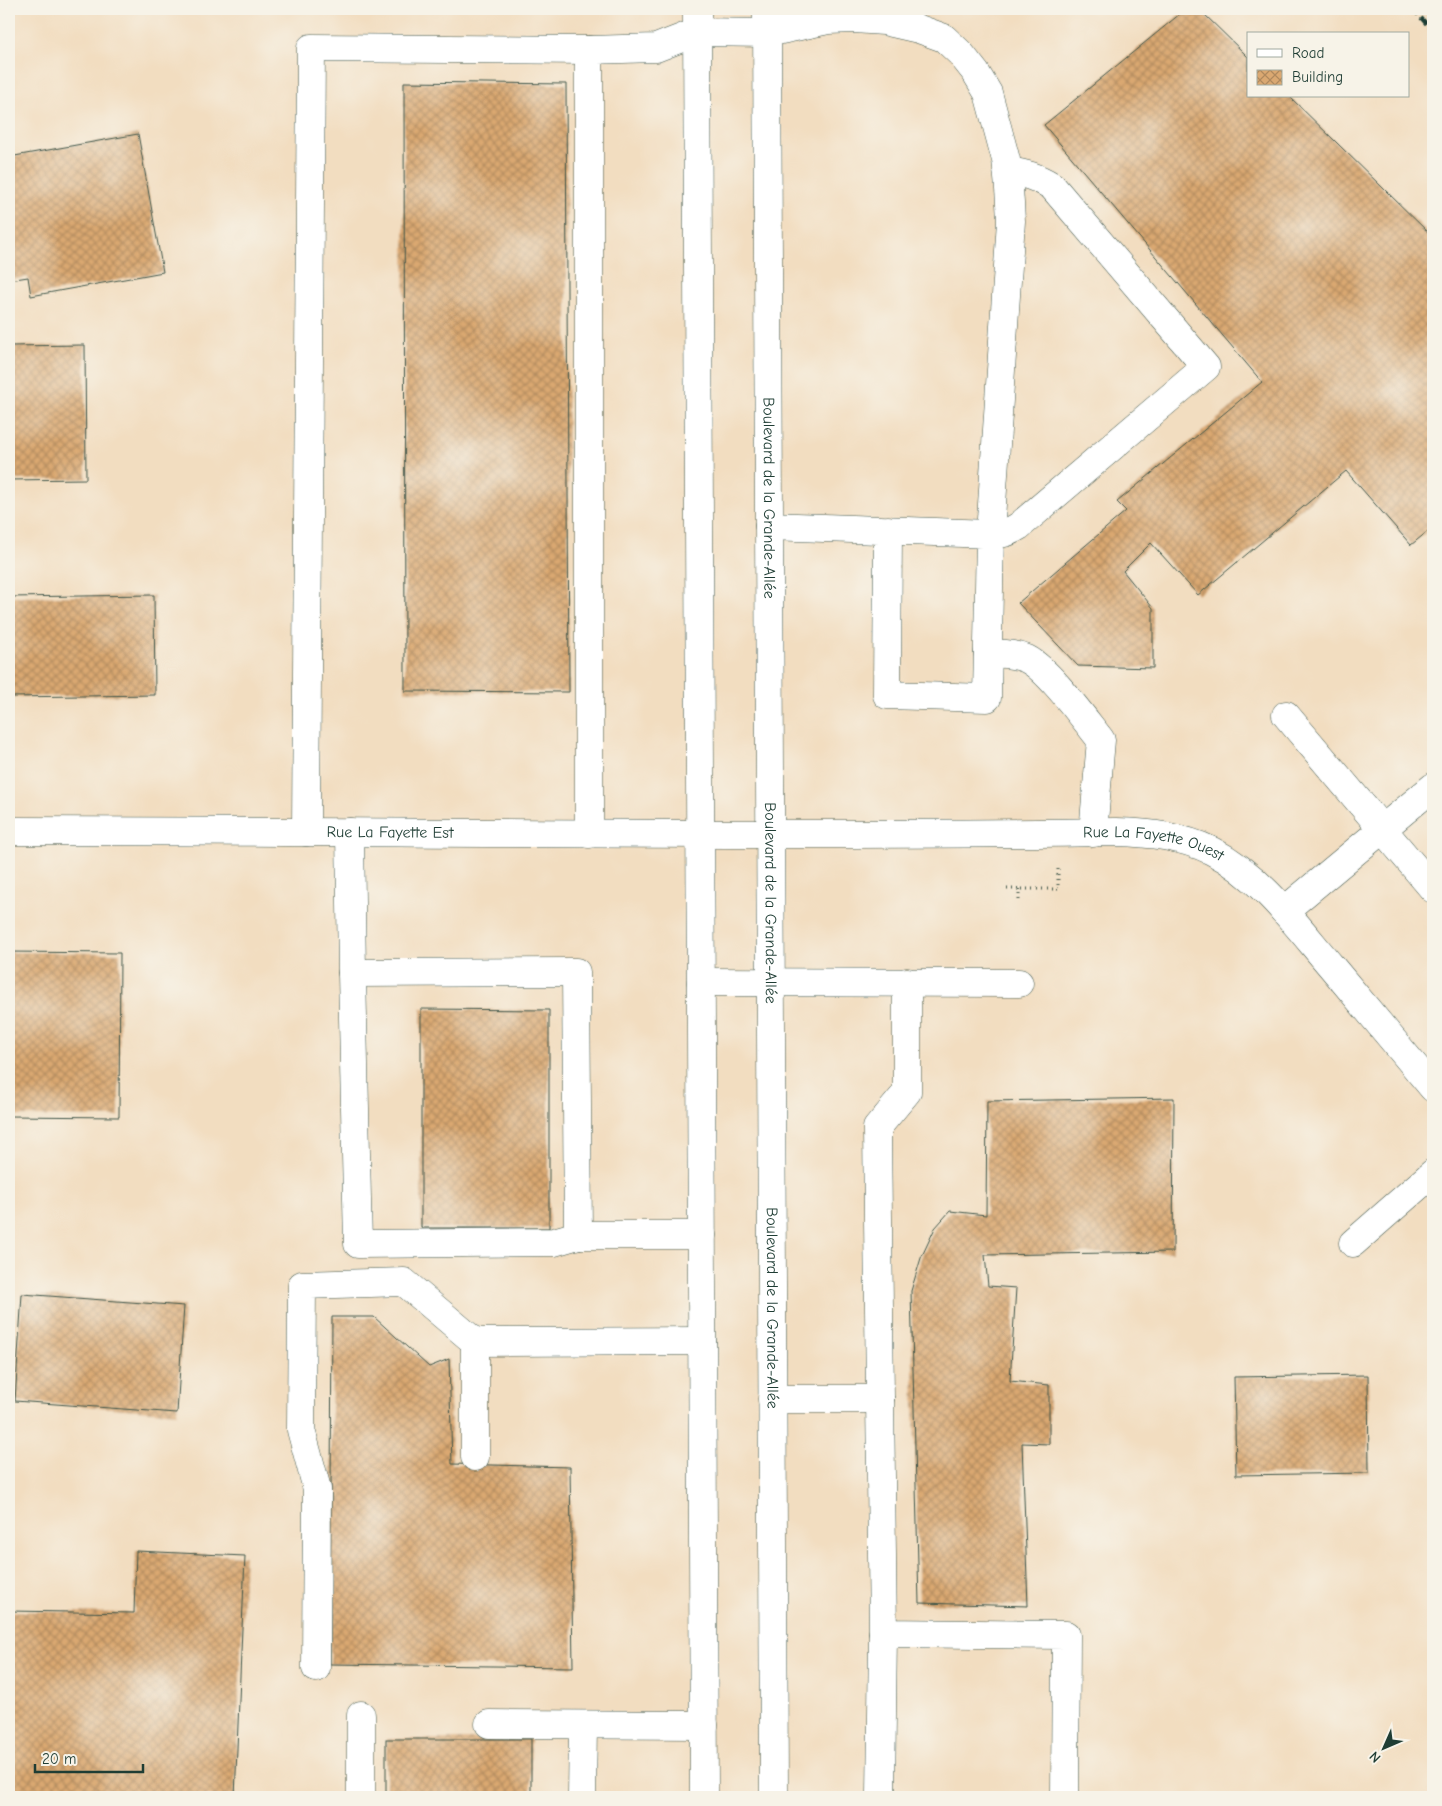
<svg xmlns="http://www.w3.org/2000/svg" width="1442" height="1806" viewBox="0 0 1442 1806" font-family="'Comic Neue',sans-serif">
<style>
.building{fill:url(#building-cross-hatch)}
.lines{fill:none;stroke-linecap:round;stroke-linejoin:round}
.minor-casing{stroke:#3f5549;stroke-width:29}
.path{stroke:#3f5549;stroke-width:3;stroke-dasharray:1 4;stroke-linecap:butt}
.minor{stroke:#fff;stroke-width:28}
.rail{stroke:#1f3d34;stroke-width:4;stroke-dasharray:8 4;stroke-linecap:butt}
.labels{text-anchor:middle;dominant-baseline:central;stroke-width:5;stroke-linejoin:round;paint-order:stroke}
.street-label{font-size:16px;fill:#1f3d34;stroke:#f7f3e8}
</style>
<defs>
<pattern id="building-cross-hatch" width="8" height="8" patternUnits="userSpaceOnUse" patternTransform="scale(1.25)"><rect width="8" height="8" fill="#daa871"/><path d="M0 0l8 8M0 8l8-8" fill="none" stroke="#b08a5e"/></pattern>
</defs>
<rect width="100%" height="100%" fill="#f7f3e8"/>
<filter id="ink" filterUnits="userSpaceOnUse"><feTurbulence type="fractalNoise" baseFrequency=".02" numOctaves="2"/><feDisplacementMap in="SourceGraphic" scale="10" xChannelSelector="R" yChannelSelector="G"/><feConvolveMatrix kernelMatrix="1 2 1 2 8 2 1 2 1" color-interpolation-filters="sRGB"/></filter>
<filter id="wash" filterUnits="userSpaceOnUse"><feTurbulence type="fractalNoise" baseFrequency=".0096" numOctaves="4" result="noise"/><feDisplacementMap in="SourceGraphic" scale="20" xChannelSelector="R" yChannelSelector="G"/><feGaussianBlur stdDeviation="1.12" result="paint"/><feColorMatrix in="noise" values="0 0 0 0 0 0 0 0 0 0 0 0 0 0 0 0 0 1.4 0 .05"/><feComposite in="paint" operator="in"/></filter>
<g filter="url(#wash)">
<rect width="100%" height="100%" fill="#f2ddc0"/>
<g id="blocks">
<!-- building -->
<g class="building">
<path d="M 1186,9 L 1199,9 L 1248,57 L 1248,96 L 1289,96 L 1433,237 L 1433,527 L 1411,545 L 1346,471 L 1198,595 L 1151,543 L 1123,571 L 1153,608 L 1153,668 L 1078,666 L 1018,603 L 1126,511 L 1117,502 L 1262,382 L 1044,125 Z"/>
<path d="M 404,82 L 566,84 L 569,692 L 405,691 Z"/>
<path d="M 138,134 L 163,272 L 31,296 L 28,277 L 9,280 L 9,157 Z"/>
<path d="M 85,345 L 86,479 L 9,480 L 9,346 Z"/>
<path d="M 154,595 L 155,695 L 9,697 L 9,597 Z"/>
<path d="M 9,952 L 120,953 L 119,1117 L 9,1116 Z"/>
<path d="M 421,1009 L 549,1010 L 549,1228 L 421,1228 Z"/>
<path d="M 1174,1098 L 1173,1252 L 985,1255 L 988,1286 L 1016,1288 L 1010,1381 L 1049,1385 L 1049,1444 L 1022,1443 L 1028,1606 L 919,1603 L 911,1291 L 921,1258 L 935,1228 L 950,1211 L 986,1215 L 987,1101 Z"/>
<path d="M 22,1294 L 184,1306 L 177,1413 L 15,1401 Z"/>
<path d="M 332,1317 L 374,1317 L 429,1367 L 449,1359 L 452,1464 L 570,1467 L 573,1667 L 330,1664 Z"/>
<path d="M 1368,1375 L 1369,1473 L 1236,1475 L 1234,1377 Z"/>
<path d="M 136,1551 L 245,1556 L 235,1797 L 9,1797 L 9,1611 L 134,1613 Z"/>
<rect x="386" y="1739" width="145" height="58"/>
</g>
</g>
</g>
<g filter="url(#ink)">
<use href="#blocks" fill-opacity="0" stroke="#3f5549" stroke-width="1"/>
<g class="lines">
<defs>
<g id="minor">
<path d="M 697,9 L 704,1797"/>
<path id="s1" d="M 767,9 L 774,1797"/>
<path d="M 769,526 L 990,534 L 987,698 L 887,695 L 888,530"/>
<path d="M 988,653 C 1001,654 1014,653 1027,659 C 1049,670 1084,719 1101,740 L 1093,833"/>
<path d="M 1286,715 L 1433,889"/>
<path id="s2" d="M 9,831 C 378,831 747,837 1116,832 C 1149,833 1182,836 1212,851 C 1261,876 1296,925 1331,966 C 1365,1007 1399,1047 1433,1088"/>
<path d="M 306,832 L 311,48 L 589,50"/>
<path d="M 350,832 L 352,973 L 576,972 L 578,1235 L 702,1235"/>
<path d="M 589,834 L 589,50 L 656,48 L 697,32 L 767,33 L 828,20 L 854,19 L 884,21 L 919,29 L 944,38 L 961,54 L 976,73 L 988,93 L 1006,160 C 1009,181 1010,201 1011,221 L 990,534 C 1003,535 1009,532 1019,526 L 1206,367 L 1052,186 C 1037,177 1025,173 1007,171"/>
<path d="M 1284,911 L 1433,787"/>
<path d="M 352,973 L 358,1244 L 554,1242 L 578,1235"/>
<path d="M 701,982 L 1019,983"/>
<path d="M 1353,1243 L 1433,1173"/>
<path d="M 475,1342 L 475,1457"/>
<path d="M 772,1399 L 880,1399 L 877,1128 L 907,1092 L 907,982"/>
<path d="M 880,1399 L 883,1633 L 1066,1635 L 1065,1797"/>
<path d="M 316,1668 L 317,1489 L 301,1430 L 302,1285 L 404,1282 L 475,1342 L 702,1341"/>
<path d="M 361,1715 L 361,1797"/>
<path d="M 489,1724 L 704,1725"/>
<path d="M 582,1797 L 583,1725"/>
<path d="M 881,1797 L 883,1633"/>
</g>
</defs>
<!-- minor casing -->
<use href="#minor" class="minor-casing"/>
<!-- path -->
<g class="path">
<path d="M 1007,889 L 1058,889 L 1058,865"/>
<path d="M 1019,889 L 1019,900"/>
</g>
<!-- minor -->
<use href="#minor" class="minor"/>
<!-- rail -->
<path class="rail" d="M 1413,9 L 1433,31"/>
</g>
</g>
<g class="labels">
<!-- street labels -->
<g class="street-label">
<text stroke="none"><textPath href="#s1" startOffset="489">Boulevard de la Grande-Allée</textPath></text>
<text stroke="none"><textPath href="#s2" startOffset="381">Rue La Fayette Est</textPath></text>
<text stroke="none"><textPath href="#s2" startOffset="1146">Rue La Fayette Ouest</textPath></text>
<text stroke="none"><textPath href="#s1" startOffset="894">Boulevard de la Grande-Allée</textPath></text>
<text stroke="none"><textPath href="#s1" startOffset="1299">Boulevard de la Grande-Allée</textPath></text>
</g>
</g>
<!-- margin -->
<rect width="1442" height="1806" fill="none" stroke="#f7f3e8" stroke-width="30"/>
<!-- legend -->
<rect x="1247" y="32" width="162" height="65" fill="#f7f3e8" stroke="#a1aaa0"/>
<rect x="1257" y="49" width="25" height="8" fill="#ffffff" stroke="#a1aaa0"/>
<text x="1292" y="58" font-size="15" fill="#1f3d34">Road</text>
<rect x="1257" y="70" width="25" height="15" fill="url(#building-cross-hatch)" stroke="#a1aaa0"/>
<text x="1292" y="82" font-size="15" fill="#1f3d34">Building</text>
<!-- north arrow -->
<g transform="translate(1384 1748) rotate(225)" stroke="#f7f3e8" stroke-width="4" paint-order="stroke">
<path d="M0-4L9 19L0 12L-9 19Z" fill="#1f3d34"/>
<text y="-8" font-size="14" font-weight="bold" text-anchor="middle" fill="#1f3d34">N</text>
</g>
<!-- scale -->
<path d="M35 1764v8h108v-8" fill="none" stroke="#1f3d34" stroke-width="2.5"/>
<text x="42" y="1764" font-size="15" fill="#1f3d34" stroke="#f7f3e8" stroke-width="4" paint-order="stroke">20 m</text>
</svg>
